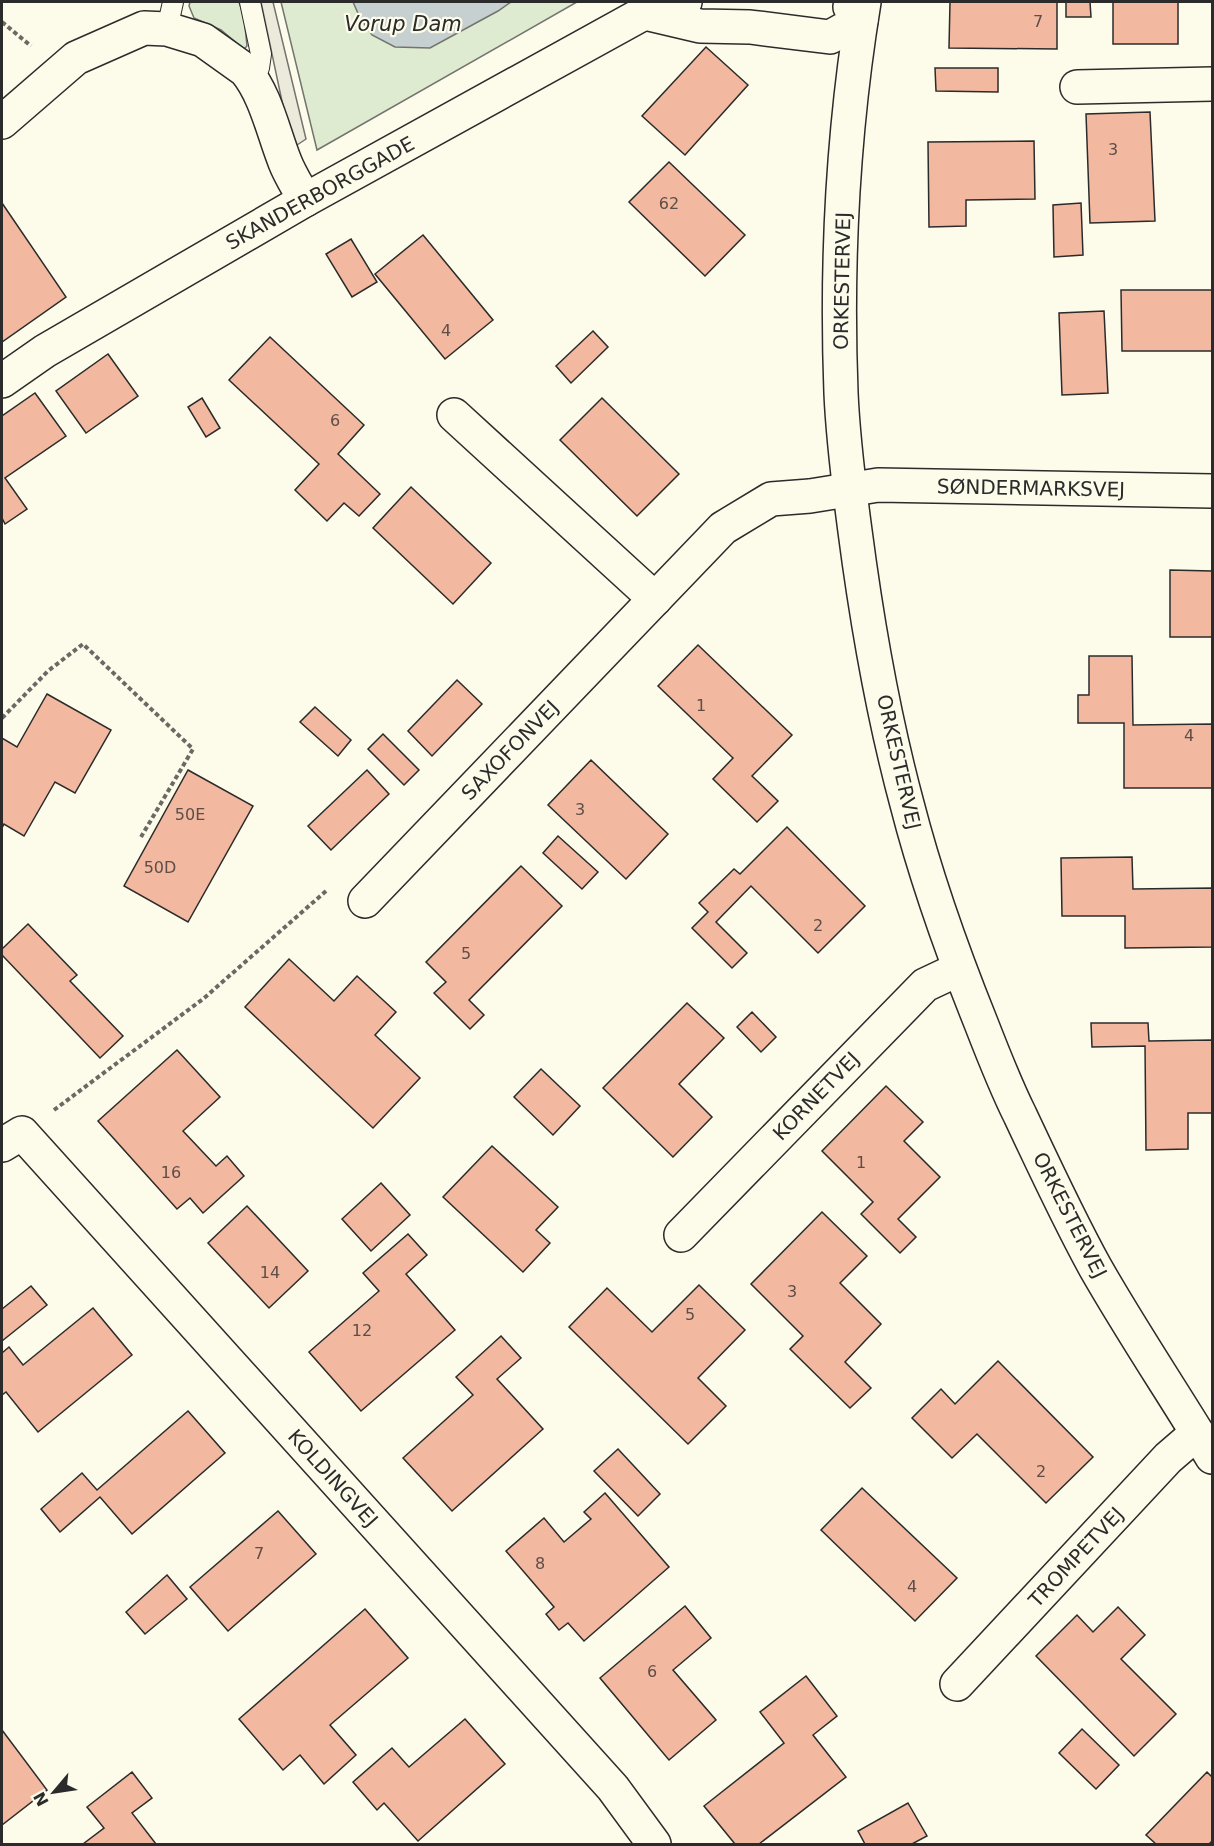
<svg xmlns="http://www.w3.org/2000/svg" width="1214" height="1846" viewBox="0 0 1214 1846" font-family="'DejaVu Sans',sans-serif">
<style>
.green{fill:#deebd1;stroke:#74746e;stroke-width:1.5}
.parking{fill:#eceadb;stroke:#74746e;stroke-width:1.5}
.water{fill:#c7d0d0;stroke:#74746e;stroke-width:1.5}
.building{fill:#f2b8a0;stroke:#2b2b2b;stroke-width:1.5}
.lines{fill:none;stroke-linecap:round;stroke-linejoin:round}
.service-casing{stroke:#2b2b2b;stroke-width:22}
.minor-casing{stroke:#2b2b2b;stroke-width:36}
.path{stroke:#6a6964;stroke-width:4;stroke-dasharray:4.5 3;stroke-linecap:butt}
.service{stroke:#fdfbea;stroke-width:20}
.minor{stroke:#fdfbea;stroke-width:33}
.labels{text-anchor:middle;dominant-baseline:central;stroke-width:4.5;stroke-linejoin:round;paint-order:stroke}
.number-label{font-size:16px;fill:#5d4e48}
.street-label{font-size:20px;fill:#2b2b2b;stroke:#fdfbea}
.water-label{font-size:21px;font-style:italic;fill:#2b2b2b;stroke:#fdfbea}
</style>
<rect width="100%" height="100%" fill="#fdfbea"/>
<!-- green -->
<g class="green">
<path d="M 190,2 L 239,2 L 244,17 L 247,46 L 244,49 L 221,30 L 194,18 L 189,6 Z"/>
<path d="M 281,2 L 577,2 L 317,150 Z"/>
</g>
<!-- parking -->
<path class="parking" d="M 261,2 L 273,2 L 306,139 L 297,145 L 287,125 Z"/>
<!-- water -->
<path class="water" d="M 353,2 L 511,2 L 498,11 L 430,48 L 395,47 L 372,35 L 360,18 Z"/>
<!-- building -->
<g class="building">
<path d="M 950,2 L 1057,2 L 1057,49 L 949,48 Z"/>
<path d="M 1066,2 L 1090,2 L 1091,17 L 1066,17 Z"/>
<rect x="1113" y="2" width="65" height="42"/>
<path d="M 706,47 L 748,85 L 685,155 L 642,116 Z"/>
<path d="M 935,68 L 998,68 L 998,92 L 936,91 Z"/>
<path d="M 1150,112 L 1155,221 L 1090,223 L 1086,114 Z"/>
<path d="M 1034,141 L 1035,199 L 966,200 L 966,226 L 929,227 L 928,142 Z"/>
<path d="M 669,162 L 745,235 L 705,276 L 629,202 Z"/>
<path d="M 2,203 L 66,297 L 2,342 Z"/>
<path d="M 1081,203 L 1083,255 L 1054,257 L 1053,205 Z"/>
<path d="M 423,235 L 493,320 L 445,359 L 375,274 Z"/>
<path d="M 351,239 L 377,282 L 352,297 L 326,254 Z"/>
<path d="M 1121,290 L 1212,290 L 1212,351 L 1122,351 Z"/>
<path d="M 1104,311 L 1108,393 L 1062,395 L 1059,313 Z"/>
<path d="M 593,331 L 608,347 L 571,383 L 556,366 Z"/>
<path d="M 270,337 L 364,425 L 338,454 L 380,494 L 359,516 L 344,503 L 327,521 L 295,490 L 319,464 L 229,380 Z"/>
<path d="M 108,354 L 138,396 L 86,433 L 56,391 Z"/>
<path d="M 35,393 L 66,436 L 5,478 L 27,509 L 5,524 L 2,518 L 2,416 Z"/>
<path d="M 202,398 L 220,428 L 206,437 L 188,407 Z"/>
<path d="M 602,398 L 679,474 L 637,516 L 560,440 Z"/>
<path d="M 411,487 L 491,563 L 453,604 L 373,528 Z"/>
<path d="M 1170,570 L 1212,571 L 1212,637 L 1170,637 Z"/>
<path d="M 698,645 L 792,735 L 752,776 L 778,801 L 757,822 L 713,779 L 733,758 L 658,686 Z"/>
<path d="M 1089,656 L 1132,656 L 1133,725 L 1212,724 L 1212,788 L 1124,788 L 1124,723 L 1078,723 L 1078,695 L 1089,695 Z"/>
<path d="M 457,680 L 482,704 L 432,756 L 408,731 Z"/>
<path d="M 47,694 L 111,730 L 75,793 L 55,782 L 24,836 L 4,824 L 2,828 L 2,738 L 17,747 Z"/>
<path d="M 315,707 L 351,740 L 338,756 L 300,722 Z"/>
<path d="M 383,734 L 419,770 L 404,785 L 368,749 Z"/>
<path d="M 591,760 L 668,834 L 626,879 L 548,805 Z"/>
<path d="M 188,770 L 253,806 L 188,922 L 124,886 Z"/>
<path d="M 367,770 L 389,794 L 331,850 L 308,826 Z"/>
<path d="M 787,827 L 865,906 L 818,953 L 751,886 L 716,922 L 747,953 L 732,968 L 692,928 L 708,912 L 699,903 L 734,869 L 740,874 Z"/>
<path d="M 558,836 L 598,872 L 582,889 L 543,853 Z"/>
<path d="M 1132,857 L 1133,889 L 1212,888 L 1212,947 L 1125,948 L 1125,916 L 1062,916 L 1061,858 Z"/>
<path d="M 521,866 L 562,906 L 469,1000 L 484,1015 L 470,1029 L 434,993 L 446,982 L 426,962 Z"/>
<path d="M 28,924 L 77,975 L 70,981 L 123,1036 L 100,1058 L 2,955 L 2,949 Z"/>
<path d="M 289,959 L 334,1001 L 357,976 L 396,1012 L 375,1035 L 420,1078 L 373,1128 L 245,1007 Z"/>
<path d="M 687,1003 L 724,1038 L 679,1084 L 712,1117 L 673,1157 L 603,1088 Z"/>
<path d="M 752,1012 L 776,1037 L 761,1052 L 737,1027 Z"/>
<path d="M 1091,1023 L 1148,1023 L 1149,1041 L 1212,1040 L 1212,1113 L 1188,1113 L 1188,1149 L 1146,1150 L 1145,1046 L 1092,1047 Z"/>
<path d="M 177,1050 L 220,1097 L 183,1131 L 216,1166 L 227,1156 L 244,1176 L 203,1213 L 190,1198 L 177,1209 L 98,1121 Z"/>
<path d="M 541,1069 L 580,1106 L 553,1135 L 514,1097 Z"/>
<path d="M 886,1086 L 923,1122 L 904,1141 L 940,1177 L 898,1219 L 916,1237 L 900,1253 L 861,1214 L 873,1202 L 822,1151 Z"/>
<path d="M 492,1146 L 558,1207 L 536,1230 L 550,1243 L 523,1272 L 443,1197 Z"/>
<path d="M 381,1183 L 410,1215 L 371,1251 L 342,1219 Z"/>
<path d="M 247,1206 L 308,1271 L 269,1308 L 208,1243 Z"/>
<path d="M 822,1212 L 867,1256 L 840,1283 L 881,1324 L 845,1362 L 871,1388 L 850,1408 L 790,1349 L 803,1336 L 751,1284 Z"/>
<path d="M 408,1234 L 427,1255 L 406,1274 L 455,1330 L 361,1411 L 309,1352 L 379,1291 L 363,1273 Z"/>
<path d="M 699,1285 L 745,1330 L 698,1378 L 726,1406 L 688,1444 L 569,1327 L 607,1288 L 652,1332 Z"/>
<path d="M 31,1286 L 47,1305 L 2,1341 L 2,1309 Z"/>
<path d="M 93,1308 L 132,1355 L 38,1432 L 6,1392 L 2,1395 L 2,1353 L 9,1347 L 23,1365 Z"/>
<path d="M 501,1336 L 521,1358 L 497,1379 L 543,1429 L 452,1511 L 403,1458 L 473,1395 L 456,1377 Z"/>
<path d="M 998,1361 L 1093,1457 L 1046,1503 L 977,1434 L 952,1458 L 912,1418 L 941,1389 L 955,1404 Z"/>
<path d="M 188,1411 L 225,1453 L 132,1534 L 100,1497 L 60,1532 L 41,1509 L 82,1473 L 97,1490 Z"/>
<path d="M 618,1449 L 660,1494 L 638,1516 L 594,1471 Z"/>
<path d="M 862,1488 L 957,1578 L 915,1621 L 821,1530 Z"/>
<path d="M 605,1493 L 669,1567 L 584,1641 L 568,1623 L 559,1630 L 546,1614 L 554,1607 L 506,1551 L 544,1518 L 564,1542 L 591,1519 L 584,1512 Z"/>
<path d="M 278,1511 L 316,1554 L 228,1631 L 190,1587 Z"/>
<path d="M 167,1575 L 187,1599 L 145,1634 L 126,1612 Z"/>
<path d="M 685,1606 L 711,1638 L 673,1670 L 716,1720 L 669,1760 L 600,1678 Z"/>
<path d="M 1118,1607 L 1145,1635 L 1121,1659 L 1176,1714 L 1134,1756 L 1036,1656 L 1077,1615 L 1093,1632 Z"/>
<path d="M 365,1609 L 408,1658 L 330,1725 L 356,1755 L 324,1784 L 300,1755 L 283,1770 L 239,1719 Z"/>
<path d="M 806,1676 L 837,1716 L 813,1735 L 846,1777 L 759,1844 L 735,1844 L 704,1806 L 784,1743 L 760,1712 Z"/>
<path d="M 465,1719 L 505,1764 L 418,1841 L 384,1803 L 377,1810 L 353,1782 L 392,1748 L 409,1767 Z"/>
<path d="M 1082,1729 L 1119,1765 L 1096,1789 L 1059,1753 Z"/>
<path d="M 2,1730 L 47,1790 L 2,1825 Z"/>
<path d="M 132,1772 L 152,1798 L 132,1813 L 156,1844 L 83,1844 L 104,1828 L 87,1807 Z"/>
<path d="M 1207,1772 L 1212,1777 L 1212,1841 L 1209,1844 L 1156,1844 L 1146,1835 Z"/>
<path d="M 908,1803 L 927,1836 L 912,1844 L 865,1844 L 858,1831 Z"/>
</g>
<g class="lines">
<defs>
<g id="service">
<path d="M 250,2 L 261,54 L 259,68 L 250,77"/>
<path d="M 167,29 L 173,2"/>
</g>
<g id="minor">
<path d="M 864,2 C 843,130 836,263 841,393 C 843,439 849,486 855,531 C 867,623 883,715 907,804 C 926,878 952,951 981,1023 C 993,1054 1005,1085 1020,1115 C 1044,1166 1068,1218 1095,1267 C 1132,1332 1174,1394 1212,1457"/>
<path d="M 649,14 L 700,26 L 750,27 L 830,37 L 861,20 L 850,7"/>
<path d="M 1077,87 L 1212,84"/>
<path d="M 2,122 L 76,58 L 144,28 L 167,29 L 203,40 L 245,70 C 266,95 273,132 285,162 C 290,175 298,187 305,200"/>
<path d="M 2,381 L 45,351 L 305,200 L 644,13 L 685,2"/>
<path d="M 454,415 L 655,599"/>
<path d="M 365,901 L 723,528 L 771,499 L 810,496 L 878,485 L 1212,491"/>
<path d="M 2,1145 L 22,1133 L 613,1788 L 654,1844"/>
<path d="M 681,1235 L 925,985 L 959,969"/>
<path d="M 957,1684 L 1168,1458 L 1197,1433"/>
</g>
</defs>
<!-- service casing -->
<use href="#service" class="service-casing"/>
<!-- minor casing -->
<use href="#minor" class="minor-casing"/>
<!-- path -->
<g class="path">
<path d="M 2,22 L 31,46"/>
<path d="M 2,718 L 48,671 L 83,644 L 193,749 L 141,837"/>
<path d="M 54,1110 L 203,999 L 326,891"/>
</g>
<!-- service -->
<use href="#service" class="service"/>
<!-- minor -->
<use href="#minor" class="minor"/>
</g>
<g class="labels">
<!-- number labels -->
<g class="number-label">
<text x="1038" y="21">7</text>
<text x="1113" y="149">3</text>
<text x="669" y="203">62</text>
<text x="446" y="330">4</text>
<text x="335" y="420">6</text>
<text x="701" y="705">1</text>
<text x="1189" y="735">4</text>
<text x="580" y="809">3</text>
<text x="190" y="814">50E</text>
<text x="160" y="867">50D</text>
<text x="818" y="925">2</text>
<text x="466" y="953">5</text>
<text x="861" y="1162">1</text>
<text x="171" y="1172">16</text>
<text x="270" y="1272">14</text>
<text x="792" y="1291">3</text>
<text x="690" y="1314">5</text>
<text x="362" y="1330">12</text>
<text x="1041" y="1471">2</text>
<text x="259" y="1553">7</text>
<text x="540" y="1563">8</text>
<text x="912" y="1586">4</text>
<text x="652" y="1671">6</text>
</g>
<!-- street labels -->
<g class="street-label">
<text transform="translate(320 193) rotate(-29)">SKANDERBORGGADE</text>
<text transform="translate(842 281) rotate(-89)">ORKESTERVEJ</text>
<text transform="translate(1031 488) rotate(1)">SØNDERMARKSVEJ</text>
<text transform="translate(510 750) rotate(-46)">SAXOFONVEJ</text>
<text transform="translate(899 762) rotate(77)">ORKESTERVEJ</text>
<text transform="translate(816 1096) rotate(-46)">KORNETVEJ</text>
<text transform="translate(1070 1215) rotate(63)">ORKESTERVEJ</text>
<text transform="translate(333 1478) rotate(48)">KOLDINGVEJ</text>
<text transform="translate(1076 1557) rotate(-47)">TROMPETVEJ</text>
</g>
<!-- water labels -->
<g class="water-label">
<text x="403" y="24">Vorup Dam</text>
</g>
</g>
<!-- border -->
<rect width="1214" height="1846" fill="none" stroke="#2b2b2b" stroke-width="6"/>
<!-- north arrow -->
<g transform="translate(54 1792) rotate(241)" stroke="#fdfbea" stroke-width="4.5" paint-order="stroke">
<path d="M0-4.5L10 22L0 15L-10 22Z" fill="#2b2b2b"/>
<text y="-9" font-size="16" font-weight="bold" text-anchor="middle" fill="#2b2b2b">N</text>
</g>
</svg>
